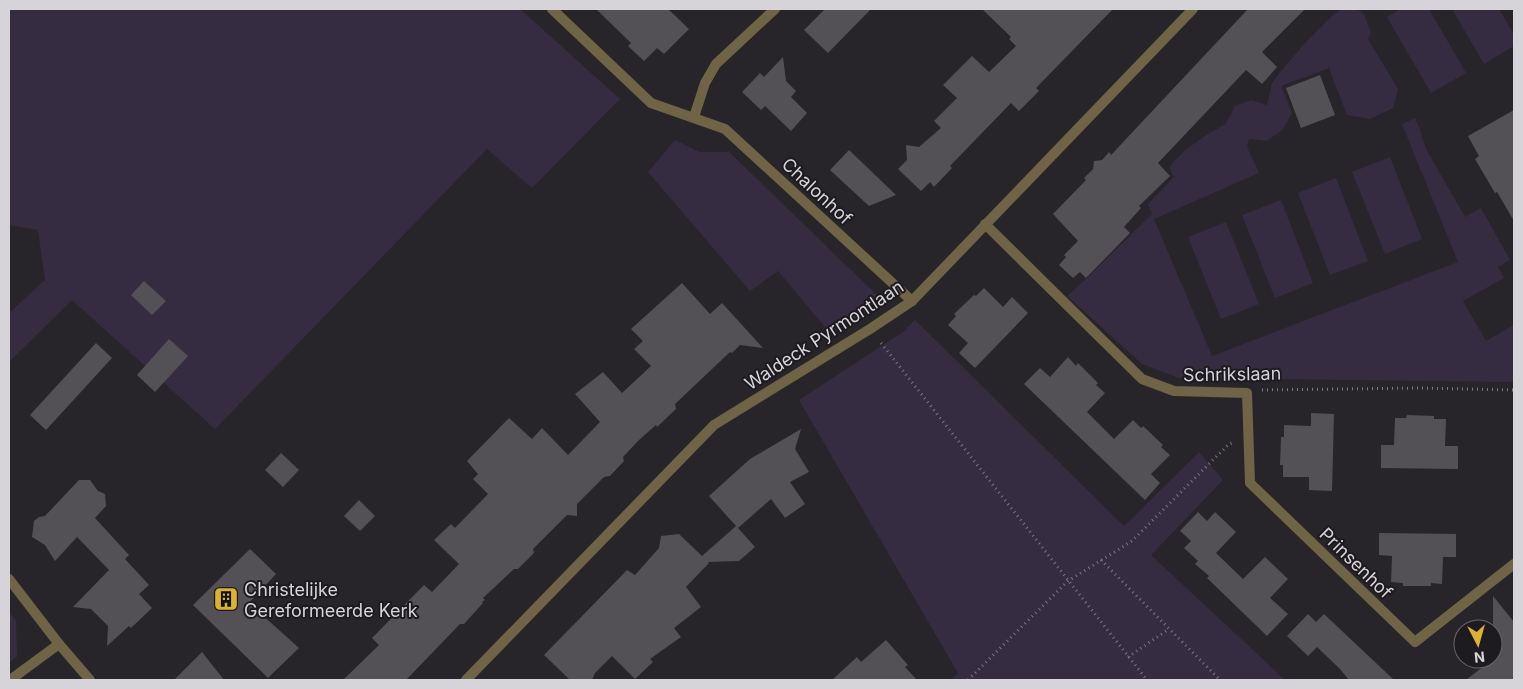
<svg xmlns="http://www.w3.org/2000/svg" width="1523" height="689" viewBox="0 0 1523 689" font-family="Inter,sans-serif">
<style>
.green{fill:#362c41}
.building{fill:#535056}
.lines{fill:none;stroke-linecap:round;stroke-linejoin:round}
.path{stroke:#7b797d;stroke-width:3;stroke-dasharray:1 4;stroke-linecap:butt}
.street{stroke:#6f6445;stroke-width:10}
.labels{text-anchor:middle;dominant-baseline:central;stroke-width:4;stroke-linejoin:round;paint-order:stroke}
.street-label{font-size:18px;fill:#d6d4d8;stroke:#1e1b20}
.poi-label{font-size:18px;fill:#d6d4d8;stroke:#1e1b20;text-anchor:start}
</style>
<rect width="100%" height="100%" fill="#27252a"/>
<!-- green -->
<g class="green">
<path d="M 9,9 L 520,9 L 620,99 L 532,188 L 487,149 L 215,429 L 72,300 L 9,362 L 9,313 L 45,280 L 38,230 L 9,225 Z"/>
<path d="M 1343,9 C 1366,9 1364,13 1371,34 L 1368,39 L 1398,89 L 1393,108 L 1370,119 L 1347,115 L 1329,68 L 1281,86 L 1292,113 L 1283,129 L 1267,141 L 1249,139 L 1247,147 L 1259,173 L 1154,219 L 1212,356 L 1458,262 L 1402,124 L 1415,118 L 1419,127 L 1426,149 L 1465,217 L 1481,208 L 1510,260 L 1498,267 L 1504,278 L 1463,301 L 1486,341 L 1514,325 L 1514,382 L 1179,378 L 1142,364 L 1067,296 L 1085,280 L 1152,214 L 1148,204 L 1174,177 L 1169,167 L 1185,150 L 1211,132 L 1226,124 L 1235,106 L 1251,100 L 1267,105 L 1272,83 L 1281,71 L 1308,40 L 1333,15 Z"/>
<path d="M 1401,9 L 1429,9 L 1466,73 L 1431,93 L 1387,17 Z"/>
<path d="M 1452,9 L 1499,9 L 1514,35 L 1514,46 L 1484,64 Z"/>
<path d="M 675,140 L 699,152 L 729,152 L 881,299 L 868,311 L 830,333 L 778,271 L 750,291 L 648,172 Z"/>
<path d="M 1390,157 L 1422,239 L 1385,254 L 1352,172 Z"/>
<path d="M 1336,178 L 1368,261 L 1330,275 L 1298,193 Z"/>
<path d="M 1281,200 L 1313,283 L 1275,298 L 1242,215 Z"/>
<path d="M 1226,222 L 1259,304 L 1221,319 L 1188,237 Z"/>
<path d="M 915,320 L 1124,526 L 1199,452 L 1223,480 L 1151,555 L 1285,680 L 951,680 L 958,673 L 799,400 L 903,332 Z"/>
<path d="M 9,612 L 16,621 L 17,656 L 9,663 Z"/>
</g>
<!-- building -->
<g class="building">
<path d="M 596,9 L 668,9 L 689,29 L 664,54 L 657,48 L 644,61 L 628,46 L 631,43 Z"/>
<path d="M 825,9 L 871,9 L 828,53 L 804,30 Z"/>
<path d="M 982,9 L 1113,9 L 1036,88 L 1039,91 L 1019,111 L 1011,103 L 950,166 L 952,168 L 934,187 L 930,182 L 921,191 L 898,169 L 907,160 L 906,145 L 919,147 L 941,128 L 934,121 L 957,98 L 943,85 L 972,56 L 989,72 L 1016,46 L 1009,39 L 1011,37 Z"/>
<path d="M 1248,9 L 1305,9 L 1262,52 L 1277,67 L 1262,84 L 1246,70 L 1212,106 L 1158,163 L 1170,176 L 1139,206 L 1141,208 L 1124,227 L 1130,233 L 1086,278 L 1080,272 L 1073,278 L 1059,265 L 1066,257 L 1064,255 L 1078,241 L 1053,214 L 1086,180 L 1084,178 L 1093,169 L 1094,161 L 1102,160 L 1109,152 L 1111,155 Z"/>
<path d="M 783,57 L 786,81 L 796,91 L 791,97 L 807,113 L 791,131 L 765,106 L 761,110 L 742,92 L 760,73 L 764,77 Z"/>
<path d="M 1320,75 L 1335,115 L 1301,128 L 1286,88 Z"/>
<path d="M 1514,110 L 1514,221 L 1497,192 L 1495,193 L 1475,159 L 1479,156 L 1468,136 Z"/>
<path d="M 849,150 L 896,195 L 869,206 L 830,170 Z"/>
<path d="M 144,281 L 166,301 L 152,315 L 131,295 Z"/>
<path d="M 682,283 L 710,314 L 722,303 L 763,348 L 740,345 L 732,353 L 730,352 L 675,404 L 676,409 L 657,427 L 656,425 L 639,440 L 623,457 L 624,461 L 610,476 L 604,477 L 577,504 L 577,516 L 567,515 L 533,549 L 534,553 L 518,569 L 514,569 L 483,598 L 485,600 L 482,602 L 483,603 L 464,624 L 460,624 L 406,680 L 343,680 L 379,645 L 372,638 L 424,585 L 432,592 L 459,564 L 434,540 L 451,524 L 455,528 L 488,494 L 473,479 L 478,474 L 467,461 L 509,418 L 532,439 L 542,428 L 568,455 L 600,422 L 575,394 L 603,372 L 622,393 L 651,366 L 634,349 L 643,341 L 631,329 Z"/>
<path d="M 984,288 L 1003,307 L 1012,297 L 1028,313 L 975,368 L 959,353 L 968,343 L 948,325 L 956,316 L 954,314 L 974,295 L 976,296 Z"/>
<path d="M 169,339 L 188,356 L 155,392 L 137,375 Z"/>
<path d="M 96,343 L 112,358 L 46,430 L 30,415 Z"/>
<path d="M 1068,357 L 1076,366 L 1078,363 L 1098,383 L 1096,385 L 1105,393 L 1087,412 L 1114,439 L 1133,420 L 1141,428 L 1143,426 L 1163,445 L 1161,447 L 1170,455 L 1151,474 L 1160,483 L 1145,500 L 1024,384 L 1040,368 L 1050,377 Z"/>
<path d="M 1311,413 L 1334,414 L 1332,491 L 1309,490 L 1309,477 L 1283,477 L 1283,465 L 1280,465 L 1281,437 L 1284,437 L 1284,425 L 1311,426 Z"/>
<path d="M 1407,415 L 1434,416 L 1434,419 L 1446,419 L 1445,446 L 1458,446 L 1458,469 L 1381,468 L 1381,445 L 1394,445 L 1395,418 L 1406,418 Z"/>
<path d="M 801,429 L 795,449 L 809,472 L 790,482 L 805,504 L 785,518 L 771,499 L 738,528 L 755,547 L 739,561 L 708,562 L 709,563 L 686,587 L 701,607 L 674,628 L 681,637 L 650,659 L 653,662 L 635,679 L 612,656 L 595,673 L 592,680 L 570,680 L 544,655 L 627,570 L 635,575 L 659,548 L 661,536 L 679,534 L 702,556 L 736,526 L 709,496 L 750,459 Z"/>
<path d="M 281,453 L 299,470 L 283,487 L 265,470 Z"/>
<path d="M 79,480 L 90,480 L 98,491 L 105,494 L 106,506 L 95,518 L 129,555 L 125,559 L 149,585 L 139,594 L 152,608 L 131,628 L 129,626 L 107,646 L 108,626 L 91,609 L 73,607 L 109,570 L 77,537 L 55,561 L 45,545 L 32,537 L 34,521 L 39,517 L 45,516 Z"/>
<path d="M 359,500 L 375,516 L 360,531 L 344,516 Z"/>
<path d="M 1198,512 L 1207,521 L 1215,512 L 1236,532 L 1216,553 L 1243,579 L 1265,557 L 1288,579 L 1270,598 L 1288,614 L 1267,636 L 1207,578 L 1209,576 L 1195,564 L 1198,561 L 1184,548 L 1191,541 L 1180,531 Z"/>
<path d="M 1379,533 L 1456,534 L 1456,557 L 1443,557 L 1442,584 L 1431,583 L 1431,586 L 1403,586 L 1403,583 L 1391,582 L 1392,556 L 1379,555 Z"/>
<path d="M 250,549 L 276,574 L 249,603 L 299,648 L 268,678 L 193,605 Z"/>
<path d="M 1493,596 L 1514,622 L 1514,680 L 1466,680 L 1493,659 Z"/>
<path d="M 1308,614 L 1316,622 L 1324,614 L 1394,680 L 1349,680 L 1340,669 L 1317,647 L 1308,656 L 1287,636 Z"/>
<path d="M 886,640 L 908,665 L 905,667 L 917,680 L 832,680 L 857,657 L 861,662 Z"/>
<path d="M 202,652 L 224,680 L 174,680 Z"/>
</g>
<g class="lines">
<!-- path -->
<g class="path">
<path d="M 881,343 L 1147,680"/>
<path d="M 1262,390 L 1419,388 L 1514,390"/>
<path d="M 1101,560 L 1220,680"/>
<path d="M 1128,657 L 1169,629"/>
<path d="M 968,680 L 1068,581 L 1132,541 L 1229,444 L 1232,443"/>
</g>
<!-- street -->
<g class="street">
<path d="M 552,9 L 651,103 L 725,129 L 912,301"/>
<path d="M 694,117 L 705,83 L 716,64 L 775,9"/>
<path d="M 985,224 L 1142,379 L 1174,391 L 1247,393 L 1250,483 L 1415,642 L 1514,564"/>
<path d="M 9,579 L 59,644 L 90,680"/>
<path d="M 10,680 L 59,644"/>
<path d="M 466,680 L 714,425 L 870,329 L 912,301 L 1193,9"/>
</g>
</g>
<!-- icons -->
<defs>
<symbol id="building-square" viewBox="-11 -11 22 22"><rect x="-9" y="-9" width="18" height="18" rx="4" fill="#dbb333" stroke="#1e1b20"/><path d="M-4-6H4V6H1V3H-1V6H-4ZM-2.5-4.3h1.7v1.8h-1.7ZM.8-4.3h1.7v1.8H.8ZM-2.5-1h1.7V.8h-1.7ZM.8-1h1.7V.8H.8Z" fill="#111"/></symbol>
</defs>
<g fill-rule="evenodd">
<use href="#building-square" x="212" y="585" width="28" height="28"/>
</g>
<g class="labels">
<!-- street labels -->
<g class="street-label">
<text transform="translate(817 191) rotate(43)">Chalonhof</text>
<text transform="translate(824 335) rotate(-33)">Waldeck Pyrmontlaan</text>
<text transform="translate(1232 374) rotate(-1)">Schrikslaan</text>
<text transform="translate(1356 563) rotate(44)">Prinsenhof</text>
</g>
<!-- poi labels -->
<g class="poi-label">
<text x="244" y="589">Christelijke<tspan x="244" dy="21">Gereformeerde Kerk</tspan></text>
</g>
</g>
<!-- border -->
<rect width="1523" height="689" fill="none" stroke="#d6d4d8" stroke-width="20"/>
<!-- north arrow -->
<g transform="translate(1478 644) rotate(174)"><circle r="24" fill="#1e1b20" stroke="#68656a"/>
<path d="M0-4L9 19L0 12L-9 19Z" fill="#dbb333"/>
<text y="-8" font-size="14" font-weight="bold" text-anchor="middle" fill="#d6d4d8">N</text>
</g>
</svg>
